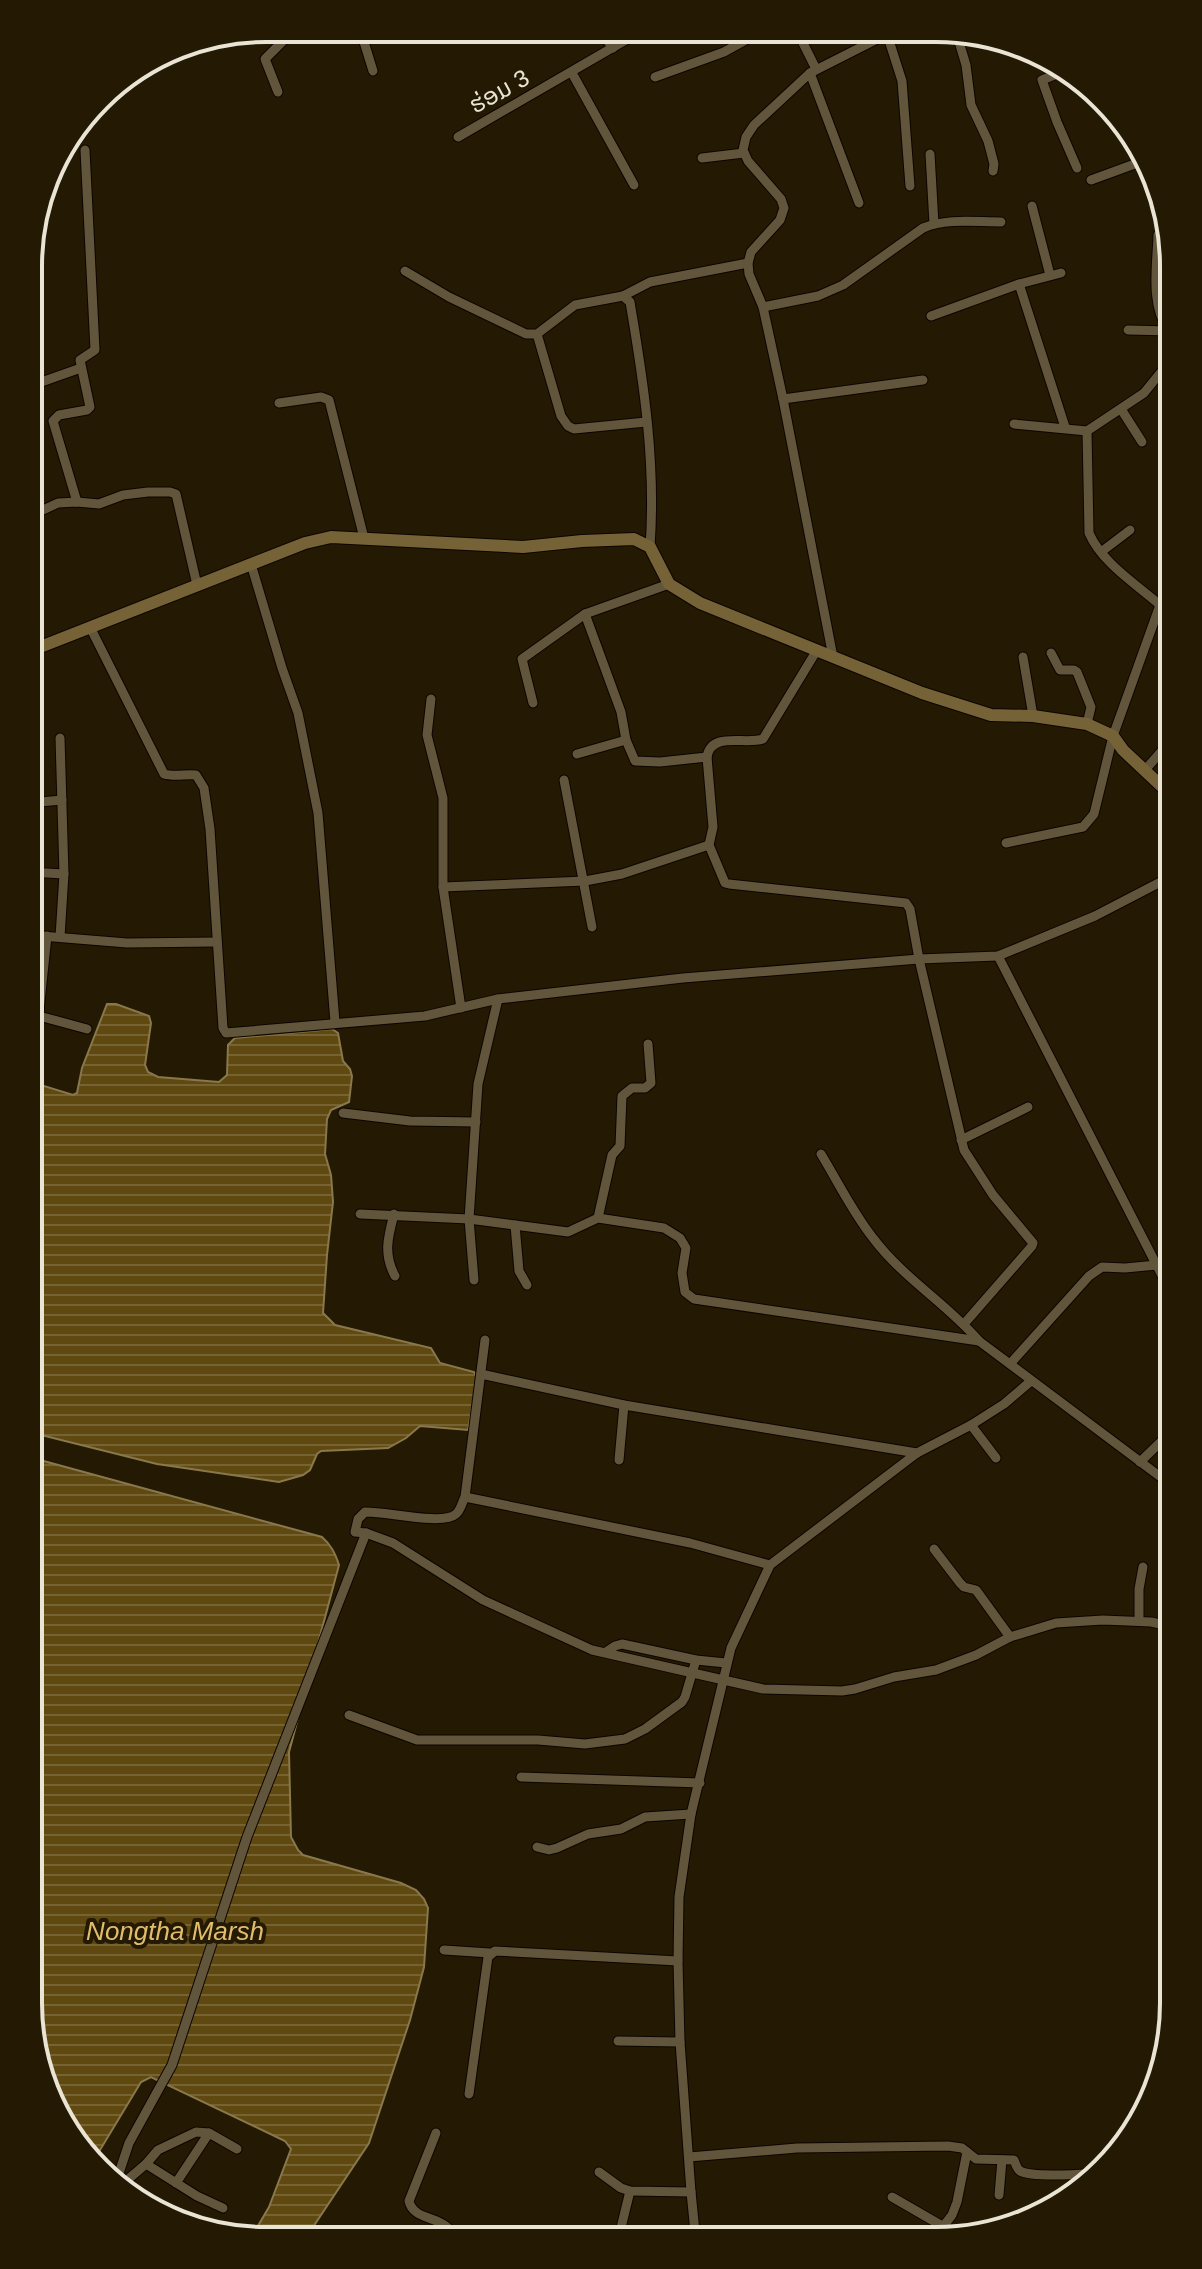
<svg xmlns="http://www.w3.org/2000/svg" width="1202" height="2269" viewBox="0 0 1202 2269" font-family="Helvetica,'Noto Sans Lao',sans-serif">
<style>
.water{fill:url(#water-rules);stroke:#89784c;stroke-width:2}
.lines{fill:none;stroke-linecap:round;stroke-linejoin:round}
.street-casing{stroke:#0d0500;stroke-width:11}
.secondary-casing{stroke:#0d0500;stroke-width:14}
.street{stroke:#61553c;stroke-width:9}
.secondary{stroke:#756237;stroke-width:12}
.labels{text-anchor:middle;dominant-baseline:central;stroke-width:8;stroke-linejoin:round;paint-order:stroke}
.street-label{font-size:24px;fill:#eae4d5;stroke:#241a03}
.water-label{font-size:26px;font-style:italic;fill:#e0bd6d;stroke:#241a03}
.rim{fill:none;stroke:#eae4d5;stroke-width:4}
</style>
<defs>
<pattern id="water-rules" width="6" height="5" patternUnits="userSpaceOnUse" patternTransform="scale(2)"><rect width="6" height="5" fill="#5f4911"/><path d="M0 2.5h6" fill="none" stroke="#766333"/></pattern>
</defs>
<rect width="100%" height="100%" fill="#241a03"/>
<!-- water -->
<g class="water">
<path d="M 107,1004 L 116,1004 L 149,1016 L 151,1023 L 145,1065 L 148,1072 L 158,1077 L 219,1082 L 227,1075 L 228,1045 L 235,1038 L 332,1029 L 338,1033 L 343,1061 L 350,1069 L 352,1076 L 349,1102 L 331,1110 L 327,1119 L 325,1154 L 331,1175 L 333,1202 L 327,1255 L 323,1313 L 335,1325 L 431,1348 L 440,1363 L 474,1372 L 477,1377 L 468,1430 L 420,1426 L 406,1438 L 388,1448 L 321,1451 L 317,1454 L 310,1470 L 303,1475 L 279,1482 L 157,1464 L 29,1432 L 29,1095 L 41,1085 L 73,1095 L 77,1093 L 82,1068 Z"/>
<path d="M 29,1457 L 322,1537 C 331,1545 335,1553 339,1565 L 289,1752 L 291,1837 L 298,1850 L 303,1855 L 401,1883 L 416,1890 L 424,1899 L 428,1908 L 424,1967 L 410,2020 L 369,2143 L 305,2239 L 255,2239 L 255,2231 L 269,2207 L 291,2149 L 285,2141 L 151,2077 L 141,2082 L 94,2160 L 41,2080 L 28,2003 Z"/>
</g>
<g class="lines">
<defs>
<g id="street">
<path d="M 360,29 L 373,71"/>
<path d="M 599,30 L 613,48"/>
<path d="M 797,31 L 816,69"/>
<path d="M 956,32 L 966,65 L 971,105 L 988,141 L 994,164 L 993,171"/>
<path d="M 887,34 L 902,81 L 910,186"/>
<path d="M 1062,72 L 1042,80 L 1057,122 L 1077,168"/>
<path d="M 572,73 L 634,185"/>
<path d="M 810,73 L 859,203"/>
<path d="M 655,77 L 724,52 L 762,31"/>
<path d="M 278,92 L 265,59 L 284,40 L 303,28"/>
<path d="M 458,137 L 643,30"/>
<path d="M 930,154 L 934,224"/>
<path d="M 702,158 L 744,153"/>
<path d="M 1091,180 L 1143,161"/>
<path d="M 1032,206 L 1050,275"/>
<path d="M 1158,235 C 1157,267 1150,302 1168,330"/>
<path d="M 405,271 L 449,297 L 526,334 L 537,334 L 575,305 L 623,296 L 630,302 C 644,384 656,464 650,547"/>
<path d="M 1019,284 L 1065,427"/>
<path d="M 623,296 L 650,282 L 748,263"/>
<path d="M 763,307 L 818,296 L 843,285 L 923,228 C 947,218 975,222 1001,222"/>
<path d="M 931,316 L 1019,284 L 1061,273"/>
<path d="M 1128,330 L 1171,331"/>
<path d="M 537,334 L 561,416 L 568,426 L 574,429 L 646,422"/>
<path d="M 30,386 L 81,368"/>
<path d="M 783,399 L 923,380"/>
<path d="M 279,403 L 321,397 L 329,400 L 364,538"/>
<path d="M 1121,409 L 1142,442"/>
<path d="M 1014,424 L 1087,431 L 1144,393 L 1166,366 L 1174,347"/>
<path d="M 1087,431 L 1089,533 C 1102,563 1136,584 1160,605"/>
<path d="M 77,502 L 53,421 L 59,415 L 87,410 L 90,407 L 80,360 L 95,350 L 85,150"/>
<path d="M 30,516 L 58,503 L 77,502 L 99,504 L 123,495 L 148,492 L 170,492 L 176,494 L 197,585"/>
<path d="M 1101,552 L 1130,530"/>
<path d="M 251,564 L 282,668 L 298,713 L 318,813 L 335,1022"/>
<path d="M 585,614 L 621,712 L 626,740 L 635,761 L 660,762 L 707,757"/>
<path d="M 90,627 L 164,774 C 174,777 185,774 196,775 L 204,788 L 210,829 L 223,1028 L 226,1033 L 425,1016 L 498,999 L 683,978 L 919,959 L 998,956 L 1095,916 L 1174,875"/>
<path d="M 817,650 L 763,739 C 745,745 711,731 707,757 L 713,827 L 709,845 L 725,883 L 729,884 L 906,903 L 910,909 L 919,959 L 964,1150 L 993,1195 L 1033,1243 L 1032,1246 L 964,1324"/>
<path d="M 1051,653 L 1060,670 L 1074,670 L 1077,672 L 1091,707 L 1087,724"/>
<path d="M 833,657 L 783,399 L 763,307 L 749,274 L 748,263 L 751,252 L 780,220 L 784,208 L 781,199 L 748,161 L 743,150 L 746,137 L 754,125 L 810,73 L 891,32"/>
<path d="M 1023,657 L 1033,716"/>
<path d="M 431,699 L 427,735 L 443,798 L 443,887 L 461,1008"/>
<path d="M 533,703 L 522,659 L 585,614 L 669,584"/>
<path d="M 60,738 L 64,874 L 60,937"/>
<path d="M 577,754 L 626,740"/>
<path d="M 1145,770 L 1174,737"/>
<path d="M 564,780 L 592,927"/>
<path d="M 29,803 L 62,800"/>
<path d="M 1006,843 L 1083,827 L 1094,814 L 1113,736 L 1160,605 L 1174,590"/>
<path d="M 29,872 L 64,874"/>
<path d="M 443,887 L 585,881 L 622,874 L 709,845"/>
<path d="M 29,935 L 127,943 L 217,942"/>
<path d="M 998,956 L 1174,1299"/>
<path d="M 39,1016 L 87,1029"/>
<path d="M 31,1086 L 47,936"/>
<path d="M 343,1113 L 410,1121 L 476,1122"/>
<path d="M 961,1140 L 1028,1107"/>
<path d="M 821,1154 C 838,1182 853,1213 873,1238 C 903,1278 947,1304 979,1341 L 1174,1487"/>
<path d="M 360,1214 L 469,1219 L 568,1232 L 598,1218 L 664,1228 L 680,1238 L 686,1248 L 682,1273 L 685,1292 L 694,1299 L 979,1341"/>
<path d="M 394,1214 C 388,1237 383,1254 395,1276"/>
<path d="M 598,1218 L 612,1155 L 620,1146 L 622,1096 L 632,1088 L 645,1088 L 651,1083 L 648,1044"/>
<path d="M 515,1225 L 519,1271 L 527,1285"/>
<path d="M 474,1280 L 469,1219 L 478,1084 L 498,999"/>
<path d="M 485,1340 L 465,1497 C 462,1502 461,1510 456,1514 C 443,1526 384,1511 365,1512 L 358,1519 L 355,1532 L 366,1533 L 393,1543 L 483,1600 L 592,1650 L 763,1689 L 842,1691 L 855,1689 L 894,1677 L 936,1670 L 976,1655 L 1010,1637 L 1056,1623 L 1103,1620 L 1151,1622 L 1174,1627"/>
<path d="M 1010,1364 L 1089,1276 L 1102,1267 L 1125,1268 L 1157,1265"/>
<path d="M 481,1374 L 624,1405 L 917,1453"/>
<path d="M 971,1425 L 996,1458"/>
<path d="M 619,1460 L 624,1405"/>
<path d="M 1140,1462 L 1174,1429"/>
<path d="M 465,1497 L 690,1543 L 770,1565"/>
<path d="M 934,1549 L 960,1583 L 964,1587 L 976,1590 L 1010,1637"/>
<path d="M 1139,1621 L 1139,1589 L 1143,1567"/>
<path d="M 606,1652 L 615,1646 L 622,1644 L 696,1660 L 726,1663"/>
<path d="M 349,1715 L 417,1740 L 538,1740 L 585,1744 L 625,1739 L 645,1729 L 682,1702 L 685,1697 L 696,1660"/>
<path d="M 521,1777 L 700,1783"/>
<path d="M 537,1847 L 549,1850 L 557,1848 L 588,1834 L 621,1829 L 645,1817 L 691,1814"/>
<path d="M 444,1950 L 490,1953"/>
<path d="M 618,2041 L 680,2042"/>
<path d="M 469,2094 L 488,1957 L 495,1951 L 678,1961"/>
<path d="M 436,2133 L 409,2201 C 413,2219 435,2216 447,2227 C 450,2231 451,2236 453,2240"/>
<path d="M 689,2157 L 797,2148 L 948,2146 L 962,2148 L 976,2159 L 1014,2160 C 1016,2165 1017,2169 1020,2171 C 1032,2178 1084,2174 1099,2173"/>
<path d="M 146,2164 L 197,2196 L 223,2208"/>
<path d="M 599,2172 L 621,2188 L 630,2191 L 691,2192"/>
<path d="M 176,2183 L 209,2133"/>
<path d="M 115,2185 L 129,2143 L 172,2065 L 247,1837 L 366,1533"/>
<path d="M 119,2187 L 146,2164 L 158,2150 L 196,2132 L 209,2133 L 237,2149"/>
<path d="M 999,2195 L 1002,2160"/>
<path d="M 892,2197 L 944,2227"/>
<path d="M 618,2240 L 630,2191"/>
<path d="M 699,2240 L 695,2232 L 691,2192 L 680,2042 L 678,1961 L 679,1897 L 691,1814 L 731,1648 L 770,1565 L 917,1453 L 971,1425 L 1004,1404 L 1031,1381"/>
<path d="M 932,2241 L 952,2215 L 957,2202 L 967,2152"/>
</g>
<path id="secondary" d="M 30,651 L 305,543 L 331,537 L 523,547 L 582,541 L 634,539 L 650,547 L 669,584 L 700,603 L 922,693 L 991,715 L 1033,716 L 1087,724 L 1113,736 L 1123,750 L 1174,798"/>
</defs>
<!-- street casing -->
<use href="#street" class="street-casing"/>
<!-- secondary casing -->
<use href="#secondary" class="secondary-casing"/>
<!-- street -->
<use href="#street" class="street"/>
<!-- secondary -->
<use href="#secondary" class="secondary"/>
</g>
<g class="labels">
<!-- street labels -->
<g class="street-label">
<text transform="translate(499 91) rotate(-29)">ຮ່ອມ 3</text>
</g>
<!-- water labels -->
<g class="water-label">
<text x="175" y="1931">Nongtha Marsh</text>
</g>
</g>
<!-- crop -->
<path d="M0 0H1202V2269H0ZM266 42H936A224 224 0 0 1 1160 266V2003A224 224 0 0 1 936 2227H266A224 224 0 0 1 42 2003V266A224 224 0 0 1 266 42Z" fill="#241a03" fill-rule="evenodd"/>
<path class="rim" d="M266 42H936A224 224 0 0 1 1160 266V2003A224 224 0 0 1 936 2227H266A224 224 0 0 1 42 2003V266A224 224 0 0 1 266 42Z"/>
</svg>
